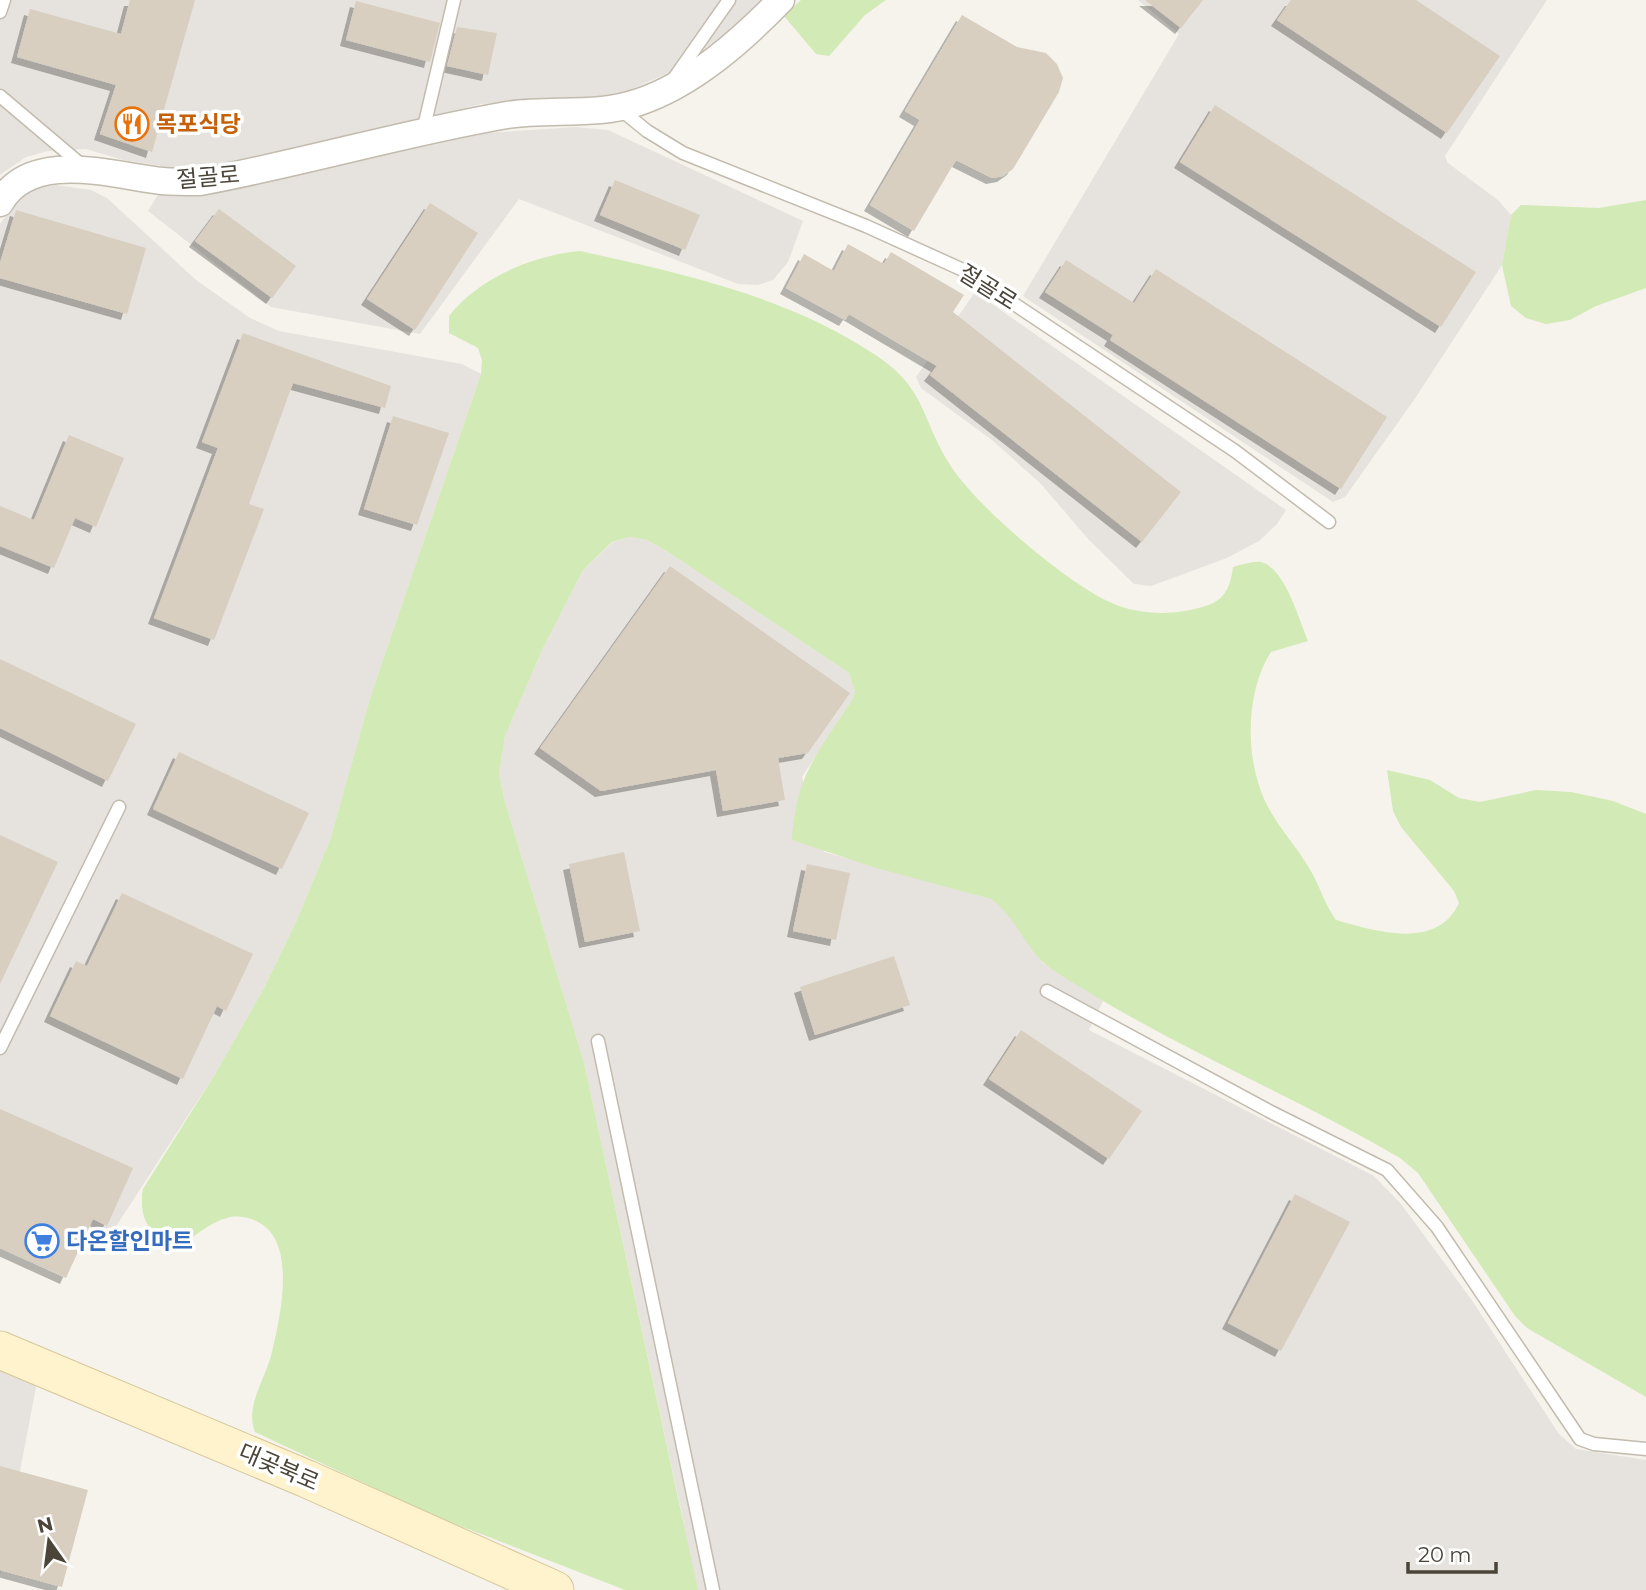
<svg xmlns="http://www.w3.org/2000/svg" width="1646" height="1590" viewBox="0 0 1646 1590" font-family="Montserrat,'Noto Sans KR',sans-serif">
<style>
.industrial{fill:#e6e2dd}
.green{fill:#d2eab5}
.building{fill:#d8cfc1;filter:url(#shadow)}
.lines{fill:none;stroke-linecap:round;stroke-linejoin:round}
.lane-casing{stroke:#c2bbae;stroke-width:15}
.street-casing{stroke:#c2bbae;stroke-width:29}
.secondary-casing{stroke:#d6c79b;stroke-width:39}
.lane{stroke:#fff;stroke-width:12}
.street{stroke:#fff;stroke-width:26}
.secondary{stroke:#fff3cd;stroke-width:37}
.labels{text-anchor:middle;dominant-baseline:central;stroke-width:7;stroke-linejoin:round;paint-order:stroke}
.food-label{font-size:23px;font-weight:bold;fill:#c56008;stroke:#fff;text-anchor:start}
.street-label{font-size:23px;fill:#4b4439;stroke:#fff}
.shop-label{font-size:23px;font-weight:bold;fill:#366cbe;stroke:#fff;text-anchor:start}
</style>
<defs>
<filter id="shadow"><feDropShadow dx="-6" dy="6" stdDeviation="0" flood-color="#0004"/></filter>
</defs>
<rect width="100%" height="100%" fill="#f6f3ec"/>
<!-- industrial -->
<g class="industrial">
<path d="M 0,0 L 763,0 L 744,20 L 675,70 L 627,91 L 600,96 L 481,104 L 268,156 L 210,165 L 174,168 L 123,160 L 86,149 L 48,151 L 26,157 L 0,175 Z"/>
<path d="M 1138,0 L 1547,0 L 1445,156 L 1448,163 L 1498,200 L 1511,215 L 1502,265 L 1414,400 L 1345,497 L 1333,502 L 1023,296 L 1179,34 Z"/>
<path d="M 576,127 L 608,130 L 803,221 L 788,262 L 773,280 L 758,285 L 738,284 L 519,199 L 420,334 L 271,307 L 148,211 L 159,193 L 200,195 L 487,133 Z"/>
<path d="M 56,185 L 91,190 L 107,198 L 196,280 L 250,318 L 279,331 L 462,364 L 481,374 L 372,692 L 330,840 L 297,920 L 264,988 L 217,1071 L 111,1234 L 0,1187 L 0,224 L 20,196 L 35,188 Z"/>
<path d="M 975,292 L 1286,510 L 1277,524 L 1259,541 L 1227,558 L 1151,586 L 1134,584 L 1089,540 L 1041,484 L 992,440 L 921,388 L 916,377 Z"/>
<path d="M 629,537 L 647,540 L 668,552 L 849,673 L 855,692 L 852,700 L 802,777 L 824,852 L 991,899 L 1006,910 L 1043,963 L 1103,1001 L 1089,1030 L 1374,1176 L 1401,1204 L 1471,1299 L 1559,1434 L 1576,1449 L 1646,1460 L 1646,1590 L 692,1590 L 683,1519 L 584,1063 L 505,802 L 499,774 L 505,736 L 543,648 L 583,570 L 613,542 Z"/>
<path d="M 0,1366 L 37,1382 L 0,1576 Z"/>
</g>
<!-- green -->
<g class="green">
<path d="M 801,0 L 886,0 L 865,15 L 829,56 L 816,54 L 784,16 Z"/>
<path d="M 1646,200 L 1646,288 L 1596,306 L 1570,320 L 1546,324 L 1526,318 L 1511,306 L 1502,265 L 1511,215 L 1521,205 L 1599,208 Z"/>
<path d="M 580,251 C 680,273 791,297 877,356 C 926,389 921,418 949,463 C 972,503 1070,586 1112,603 C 1134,613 1161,615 1185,611 C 1216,605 1229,600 1233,567 C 1241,565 1253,561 1261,562 C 1285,568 1299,620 1308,641 L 1271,652 C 1245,692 1245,758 1265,801 C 1276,825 1296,845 1309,868 C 1320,885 1324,904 1336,920 C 1375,931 1437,951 1459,903 L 1454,891 L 1401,827 L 1393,811 L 1387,770 L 1430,780 L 1459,798 L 1480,802 L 1536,790 L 1571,792 L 1613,801 L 1646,814 L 1646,1397 L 1527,1328 L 1515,1316 L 1418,1173 L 1400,1158 C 1286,1092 1164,1043 1053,970 C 1026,953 1018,918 991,899 L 873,867 L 792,840 C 796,774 818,753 852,700 L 855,692 L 849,673 L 668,552 L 647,540 L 629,537 L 612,542 L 583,570 L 543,648 L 505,736 L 499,774 L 505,802 L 584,1063 L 698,1590 L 625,1590 L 432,1515 L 255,1432 C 245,1407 264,1381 271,1356 C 280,1319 298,1242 258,1222 C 249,1217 236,1215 227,1218 C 207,1223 194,1239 176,1246 C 149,1235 138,1218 143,1189 L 217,1071 L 264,988 L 297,920 L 330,840 L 372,692 L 481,374 L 482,360 L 478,348 L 449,333 L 449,316 C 478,278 534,255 580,251 Z"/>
</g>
<!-- building -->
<g class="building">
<path d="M 130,0 L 195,0 L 152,152 L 100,134 L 116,85 L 17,57 L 30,9 L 121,34 Z"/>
<path d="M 1145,0 L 1203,0 L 1181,28 Z"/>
<path d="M 1291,0 L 1416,0 L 1500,56 L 1447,133 L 1277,20 Z"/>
<path d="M 356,1 L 440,23 L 430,62 L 346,40 Z"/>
<path d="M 962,15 L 1017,47 L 1046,53 L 1057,64 L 1063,78 L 1059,92 L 1013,169 L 1003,176 L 992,178 L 956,160 L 914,231 L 870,205 L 920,120 L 905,111 Z"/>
<path d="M 457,27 L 497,33 L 488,75 L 447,66 Z"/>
<path d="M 1215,105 L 1476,272 L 1441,327 L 1180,162 Z"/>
<path d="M 615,180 L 700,215 L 685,250 L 600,215 Z"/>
<path d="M 430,203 L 478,233 L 415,330 L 367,299 Z"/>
<path d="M 219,209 L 296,266 L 272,298 L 195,241 Z"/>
<path d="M 16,210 L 146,248 L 127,314 L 0,278 L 0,263 Z"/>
<path d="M 848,244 L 884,264 L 891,252 L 964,295 L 953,312 L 1181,492 L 1142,542 L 930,375 L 937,366 L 849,314 L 845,320 L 786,288 L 804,254 L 834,271 Z"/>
<path d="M 1066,260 L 1134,303 L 1156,269 L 1387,417 L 1341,489 L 1110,340 L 1113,335 L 1045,292 Z"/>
<path d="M 243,333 L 391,386 L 385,408 L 293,383 L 249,504 L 264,509 L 214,640 L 154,618 L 218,448 L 202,442 Z"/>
<path d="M 393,416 L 449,433 L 417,525 L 364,509 Z"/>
<path d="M 69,435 L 124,458 L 96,527 L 75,518 L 54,568 L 0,546 L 0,506 L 34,520 Z"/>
<path d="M 670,566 L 850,693 L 808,753 L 778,758 L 785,800 L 723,811 L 716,770 L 601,791 L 540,748 Z"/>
<path d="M 0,659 L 136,724 L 108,781 L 0,728 Z"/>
<path d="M 179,752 L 309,813 L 282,869 L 153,809 Z"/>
<path d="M 0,835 L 58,862 L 0,984 Z"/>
<path d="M 624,852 L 640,931 L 585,942 L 569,864 Z"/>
<path d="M 807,864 L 850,873 L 836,940 L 793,931 Z"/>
<path d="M 122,893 L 253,954 L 226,1011 L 217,1006 L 183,1079 L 50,1016 L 76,961 L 87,966 Z"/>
<path d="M 894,956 L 910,1005 L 815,1035 L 800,987 Z"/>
<path d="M 1021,1030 L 1142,1111 L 1109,1159 L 989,1079 Z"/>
<path d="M 0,1109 L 133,1168 L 107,1226 L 93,1219 L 66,1278 L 0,1248 Z"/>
<path d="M 1295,1194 L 1350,1222 L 1281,1351 L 1228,1323 Z"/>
<path d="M 0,1466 L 88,1490 L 62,1587 L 0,1570 Z"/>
</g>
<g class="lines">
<defs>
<g id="lane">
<path d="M 0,12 L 4,0"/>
<path d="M 675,77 L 729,0"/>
<path d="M 0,96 L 84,167"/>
<path d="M 620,109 L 647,131 L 683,153 L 866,226 L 963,270 L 1235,451 L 1329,522"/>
<path d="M 423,131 L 454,0"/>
<path d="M 1047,991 L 1269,1111 L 1387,1170 L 1437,1227 L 1580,1439 L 1594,1444 L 1646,1449"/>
<path d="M 598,1041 L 713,1590"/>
<path d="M 0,1048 L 119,807"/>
</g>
<path id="street" d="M 0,203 C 31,148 114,176 162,181 C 174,182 187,182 200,182 C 303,163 403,133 507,115 C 550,108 597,117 639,102 C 693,84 742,40 781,0"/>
<path id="secondary" d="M 0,1350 L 307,1479 L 555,1590"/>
</defs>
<!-- lane casing -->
<use href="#lane" class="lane-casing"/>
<!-- street casing -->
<use href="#street" class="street-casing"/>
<!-- secondary casing -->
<use href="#secondary" class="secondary-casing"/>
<!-- lane -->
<use href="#lane" class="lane"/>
<!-- street -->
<use href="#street" class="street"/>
<!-- secondary -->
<use href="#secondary" class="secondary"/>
</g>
<!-- icons -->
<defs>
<symbol id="restaurant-ring" viewBox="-11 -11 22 22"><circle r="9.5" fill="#fff" stroke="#e8710a" stroke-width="1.5"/><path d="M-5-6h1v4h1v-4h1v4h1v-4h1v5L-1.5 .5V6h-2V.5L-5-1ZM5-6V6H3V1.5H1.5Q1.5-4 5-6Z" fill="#e8710a"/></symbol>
<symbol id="supermarket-ring" viewBox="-11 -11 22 22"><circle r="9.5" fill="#fff" stroke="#3f7fe0" stroke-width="1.5"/><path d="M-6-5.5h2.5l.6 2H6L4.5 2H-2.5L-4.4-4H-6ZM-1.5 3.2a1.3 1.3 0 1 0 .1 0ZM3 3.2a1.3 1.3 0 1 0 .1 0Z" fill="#3f7fe0"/></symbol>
</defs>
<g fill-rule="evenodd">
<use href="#restaurant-ring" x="113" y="105" width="38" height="38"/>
<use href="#supermarket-ring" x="23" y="1222" width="38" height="38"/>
</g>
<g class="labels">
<!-- food labels -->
<g class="food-label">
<text x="156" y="124">목포식당</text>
</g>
<!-- street labels -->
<g class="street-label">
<text transform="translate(208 177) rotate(-5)">절골로</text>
<text transform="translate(988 287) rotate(32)">절골로</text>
<text transform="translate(279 1467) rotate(23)">대곶북로</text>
</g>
<!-- shop labels -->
<g class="shop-label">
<text x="66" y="1241">다온할인마트</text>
</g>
</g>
<!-- north arrow -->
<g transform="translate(49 1541) rotate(346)" stroke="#ffffff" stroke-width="5" paint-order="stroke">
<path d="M0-5L12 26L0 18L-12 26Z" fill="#4b4439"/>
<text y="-10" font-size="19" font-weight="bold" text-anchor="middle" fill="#4b4439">N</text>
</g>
<!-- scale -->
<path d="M1408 1562v10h88v-10" fill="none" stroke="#4b4439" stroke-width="3.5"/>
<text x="1418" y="1562" font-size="21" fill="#4b4439" stroke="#ffffff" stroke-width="5" paint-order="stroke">20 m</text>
</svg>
